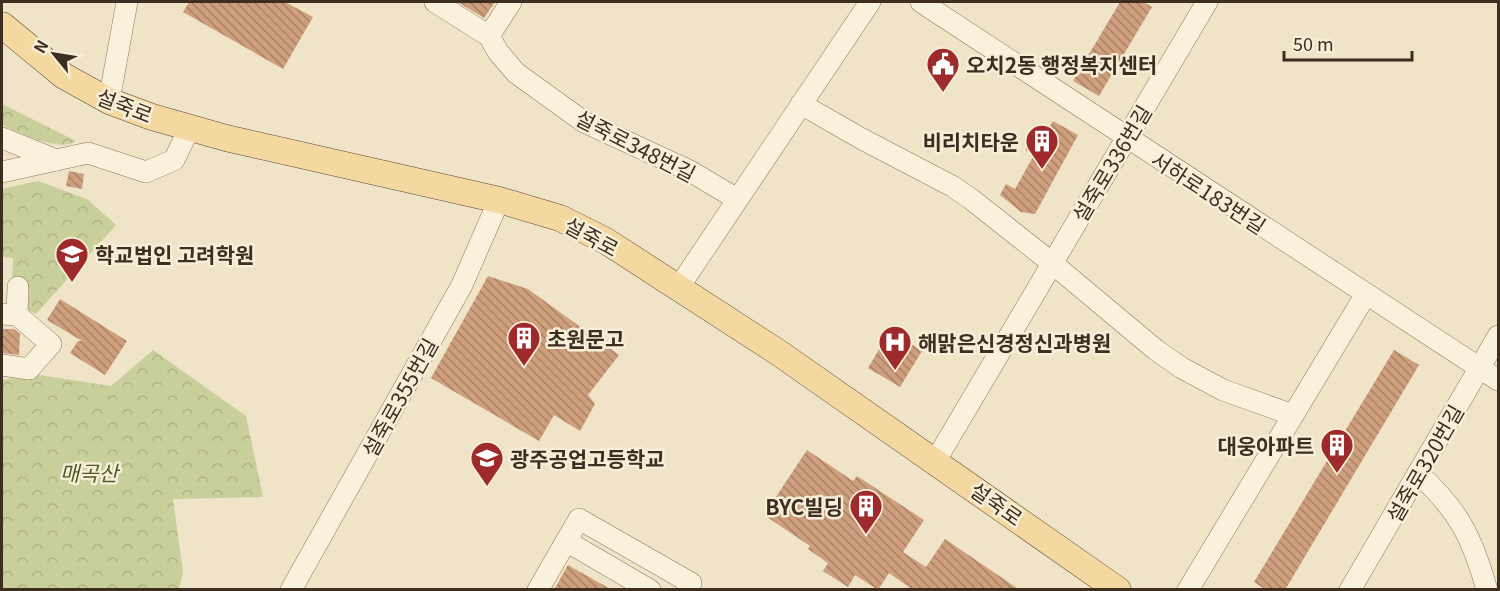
<svg xmlns="http://www.w3.org/2000/svg" width="1500" height="591" viewBox="0 0 1500 591" font-family="Georgia,'Noto Sans KR',serif">
<style>
.forest{fill:url(#forest-crowns)}
.building{fill:url(#building-back-hatch)}
.lines{fill:none;stroke-linecap:round;stroke-linejoin:round}
.minor-casing{stroke:#8d765c;stroke-width:22}
.major-casing{stroke:#5b4430;stroke-width:27}
.minor{stroke:#faf1dc;stroke-width:21}
.major{stroke:#f3d9a0;stroke-width:26}
.labels{text-anchor:middle;dominant-baseline:central;stroke-width:5;stroke-linejoin:round;paint-order:stroke}
.poi-label{font-size:21px;font-weight:bold;fill:#3d2e20;stroke:#f7eed8;text-anchor:start}
.street-label{font-size:21px;fill:#3d2e20;stroke:#f7eed8}
.park-label{font-size:21px;font-style:italic;fill:#4d5a26;stroke:#f7eed8}
</style>
<defs>
<pattern id="forest-crowns" width="20" height="18" patternUnits="userSpaceOnUse" patternTransform="scale(1.5)"><rect width="20" height="18" fill="#c9cf9b"/><path d="M2 6a3 3 0 1 1 6 0M12 15a3 3 0 1 1 6 0" fill="none" stroke="#aeb285"/></pattern>
<pattern id="building-back-hatch" width="6" height="6" patternUnits="userSpaceOnUse" patternTransform="scale(1.5)"><rect width="6" height="6" fill="#cf9f7d"/><path d="M-1 5l2 2M0 0l6 6M5-1l2 2" fill="none" stroke="#a98266"/></pattern>
</defs>
<rect width="100%" height="100%" fill="#f0e4c8"/>
<!-- forest -->
<g class="forest">
<path d="M 2,104 L 76,141 C 60,153 18,132 2,125 Z"/>
<path d="M 38,181 L 87,199 L 116,225 L 36,314 L 28,310 L 29,287 L 12,281 L 13,258 L 2,257 L 2,189 Z"/>
<path d="M 153,350 L 246,416 L 263,497 L 173,499 L 183,572 L 179,589 L 2,589 L 2,380 L 33,374 L 111,386 Z"/>
</g>
<!-- building -->
<g class="building">
<path d="M 189,2 L 285,2 L 313,17 L 283,69 L 183,12 Z"/>
<path d="M 458,2 L 495,2 L 484,18 Z"/>
<path d="M 1120,2 L 1143,2 L 1152,7 L 1099,96 L 1073,81 Z"/>
<path d="M 1053,121 L 1078,135 L 1035,214 L 1021,212 L 1000,195 L 1006,184 L 1015,189 L 1034,155 L 1025,150 L 1033,136 L 1042,141 Z"/>
<path d="M 69,171 L 84,174 L 82,189 L 66,186 Z"/>
<path d="M 488,276 L 528,289 L 619,355 L 588,395 L 595,404 L 580,431 L 554,415 L 539,441 L 431,378 Z"/>
<path d="M 60,299 L 127,341 L 105,375 L 70,353 L 78,341 L 82,341 L 47,320 Z"/>
<path d="M 2,329 L 14,329 L 20,334 L 19,355 L 2,353 Z"/>
<path d="M 890,331 L 922,351 L 900,387 L 868,368 Z"/>
<path d="M 1394,350 L 1419,365 L 1285,590 L 1266,590 L 1254,582 Z"/>
<path d="M 807,450 L 853,481 L 857,476 L 924,520 L 903,552 L 926,567 L 945,539 L 1020,590 L 913,590 L 889,573 L 878,590 L 855,575 L 848,587 L 823,571 L 828,563 L 808,549 L 810,546 L 764,515 Z"/>
<path d="M 568,565 L 612,590 L 554,590 Z"/>
</g>
<g class="lines">
<defs>
<g id="minor">
<path d="M 435,2 L 489,36"/>
<path d="M 921,2 L 1498,380"/>
<path d="M 489,36 L 498,52 L 516,73 L 584,122 L 690,171 L 737,199"/>
<path d="M 489,36 L 511,2"/>
<path d="M 109,101 L 127,2"/>
<path d="M 801,104 L 862,139 L 952,186 L 971,199 L 1052,263 L 1156,350 L 1182,368 L 1223,390 L 1293,415"/>
<path d="M 2,138 L 56,160"/>
<path d="M 2,172 L 88,153 L 146,172 L 174,160 L 190,127"/>
<path d="M 679,287 L 870,2"/>
<path d="M 2,314 L 17,315 L 51,344 L 29,369 L 2,365"/>
<path d="M 17,315 L 18,287"/>
<path d="M 936,460 L 1207,2"/>
<path d="M 1418,473 C 1459,511 1472,537 1487,590"/>
<path d="M 566,541 L 650,590"/>
<path d="M 291,590 L 462,285 L 499,200"/>
<path d="M 538,590 L 579,519 L 691,583 L 687,590"/>
<path d="M 1188,590 L 1366,294"/>
<path d="M 1350,590 L 1498,336"/>
</g>
<path id="major" d="M 2,25 L 64,76 L 109,101 L 152,117 L 226,138 L 499,200 L 560,218 L 606,241 L 779,353 L 1118,590"/>
</defs>
<!-- minor casing -->
<use href="#minor" class="minor-casing"/>
<!-- major casing -->
<use href="#major" class="major-casing"/>
<!-- minor -->
<use href="#minor" class="minor"/>
<!-- major -->
<use href="#major" class="major"/>
</g>
<!-- icons -->
<defs>
<symbol id="civic-pin" viewBox="-11 -11 22 30"><path d="M0 17L-7.5 6A9.5 9.5 0 1 1 7.5 6Z" fill="#9e2a2b" stroke="#f7eed8"/><path d="M-.6-6.5H3V-4.5H.6V-3L4-1V1h2V6H-6V1h2V-1L-.6-3ZM-1.2 2.5V6h2.4V2.5Z" fill="#fff"/></symbol>
<symbol id="building-pin" viewBox="-11 -11 22 30"><path d="M0 17L-7.5 6A9.5 9.5 0 1 1 7.5 6Z" fill="#9e2a2b" stroke="#f7eed8"/><path d="M-4-6H4V6H1V3H-1V6H-4ZM-2.5-4.3h1.7v1.8h-1.7ZM.8-4.3h1.7v1.8H.8ZM-2.5-1h1.7V.8h-1.7ZM.8-1h1.7V.8H.8Z" fill="#fff"/></symbol>
<symbol id="school-pin" viewBox="-11 -11 22 30"><path d="M0 17L-7.5 6A9.5 9.5 0 1 1 7.5 6Z" fill="#9e2a2b" stroke="#f7eed8"/><path d="M0-5L7-2L0 1L-7-2ZM-4 1L0 2.5L4 1V4Q0 6-4 4Z" fill="#fff"/></symbol>
<symbol id="hospital-pin" viewBox="-11 -11 22 30"><path d="M0 17L-7.5 6A9.5 9.5 0 1 1 7.5 6Z" fill="#9e2a2b" stroke="#f7eed8"/><path d="M-5-5h3v3.5h4V-5h3V5h-3V1.5h-4V5h-3Z" fill="#fff"/></symbol>
</defs>
<g fill-rule="evenodd">
<use href="#civic-pin" x="924" y="45" width="38" height="52"/>
<use href="#building-pin" x="1023" y="122" width="38" height="52"/>
<use href="#school-pin" x="53" y="235" width="38" height="52"/>
<use href="#building-pin" x="505" y="319" width="38" height="52"/>
<use href="#hospital-pin" x="876" y="323" width="38" height="52"/>
<use href="#building-pin" x="1318" y="426" width="38" height="52"/>
<use href="#school-pin" x="468" y="439" width="38" height="52"/>
<use href="#building-pin" x="847" y="487" width="38" height="52"/>
</g>
<g class="labels">
<!-- poi labels -->
<g class="poi-label">
<text x="966" y="64">오치2동 행정복지센터</text>
<text x="1019" y="141" text-anchor="end">비리치타운</text>
<text x="95" y="254">학교법인 고려학원</text>
<text x="547" y="338">초원문고</text>
<text x="918" y="342">해맑은신경정신과병원</text>
<text x="1314" y="445" text-anchor="end">대웅아파트</text>
<text x="510" y="458">광주공업고등학교</text>
<text x="843" y="506" text-anchor="end">BYC빌딩</text>
</g>
<!-- street labels -->
<g class="street-label">
<text transform="translate(125 105) rotate(21)">설죽로</text>
<text transform="translate(636 145) rotate(27)">설죽로348번길</text>
<text transform="translate(1111 163) rotate(-59)">설죽로336번길</text>
<text transform="translate(1209 192) rotate(33)">서하로183번길</text>
<text transform="translate(592 236) rotate(28)">설죽로</text>
<text transform="translate(399 397) rotate(-61)">설죽로355번길</text>
<text transform="translate(1424 463) rotate(-60)">설죽로320번길</text>
<text transform="translate(997 503) rotate(35)">설죽로</text>
</g>
<!-- park labels -->
<g class="park-label">
<text x="89" y="472">매곡산</text>
</g>
</g>
<!-- border -->
<rect width="1500" height="591" fill="none" stroke="#3d2e20" stroke-width="6"/>
<!-- north arrow -->
<g transform="translate(54 54) rotate(300)" stroke="#f7eed8" stroke-width="4.5" paint-order="stroke">
<path d="M0-4.5L10 22L0 15L-10 22Z" fill="#3d2e20"/>
<text y="-9" font-size="16" font-weight="bold" text-anchor="middle" fill="#3d2e20">N</text>
</g>
<!-- scale -->
<path d="M1284 51v9h128v-9" fill="none" stroke="#3d2e20" stroke-width="3"/>
<text x="1293" y="51" font-size="18" fill="#3d2e20" stroke="#f7eed8" stroke-width="4.5" paint-order="stroke">50 m</text>
</svg>
